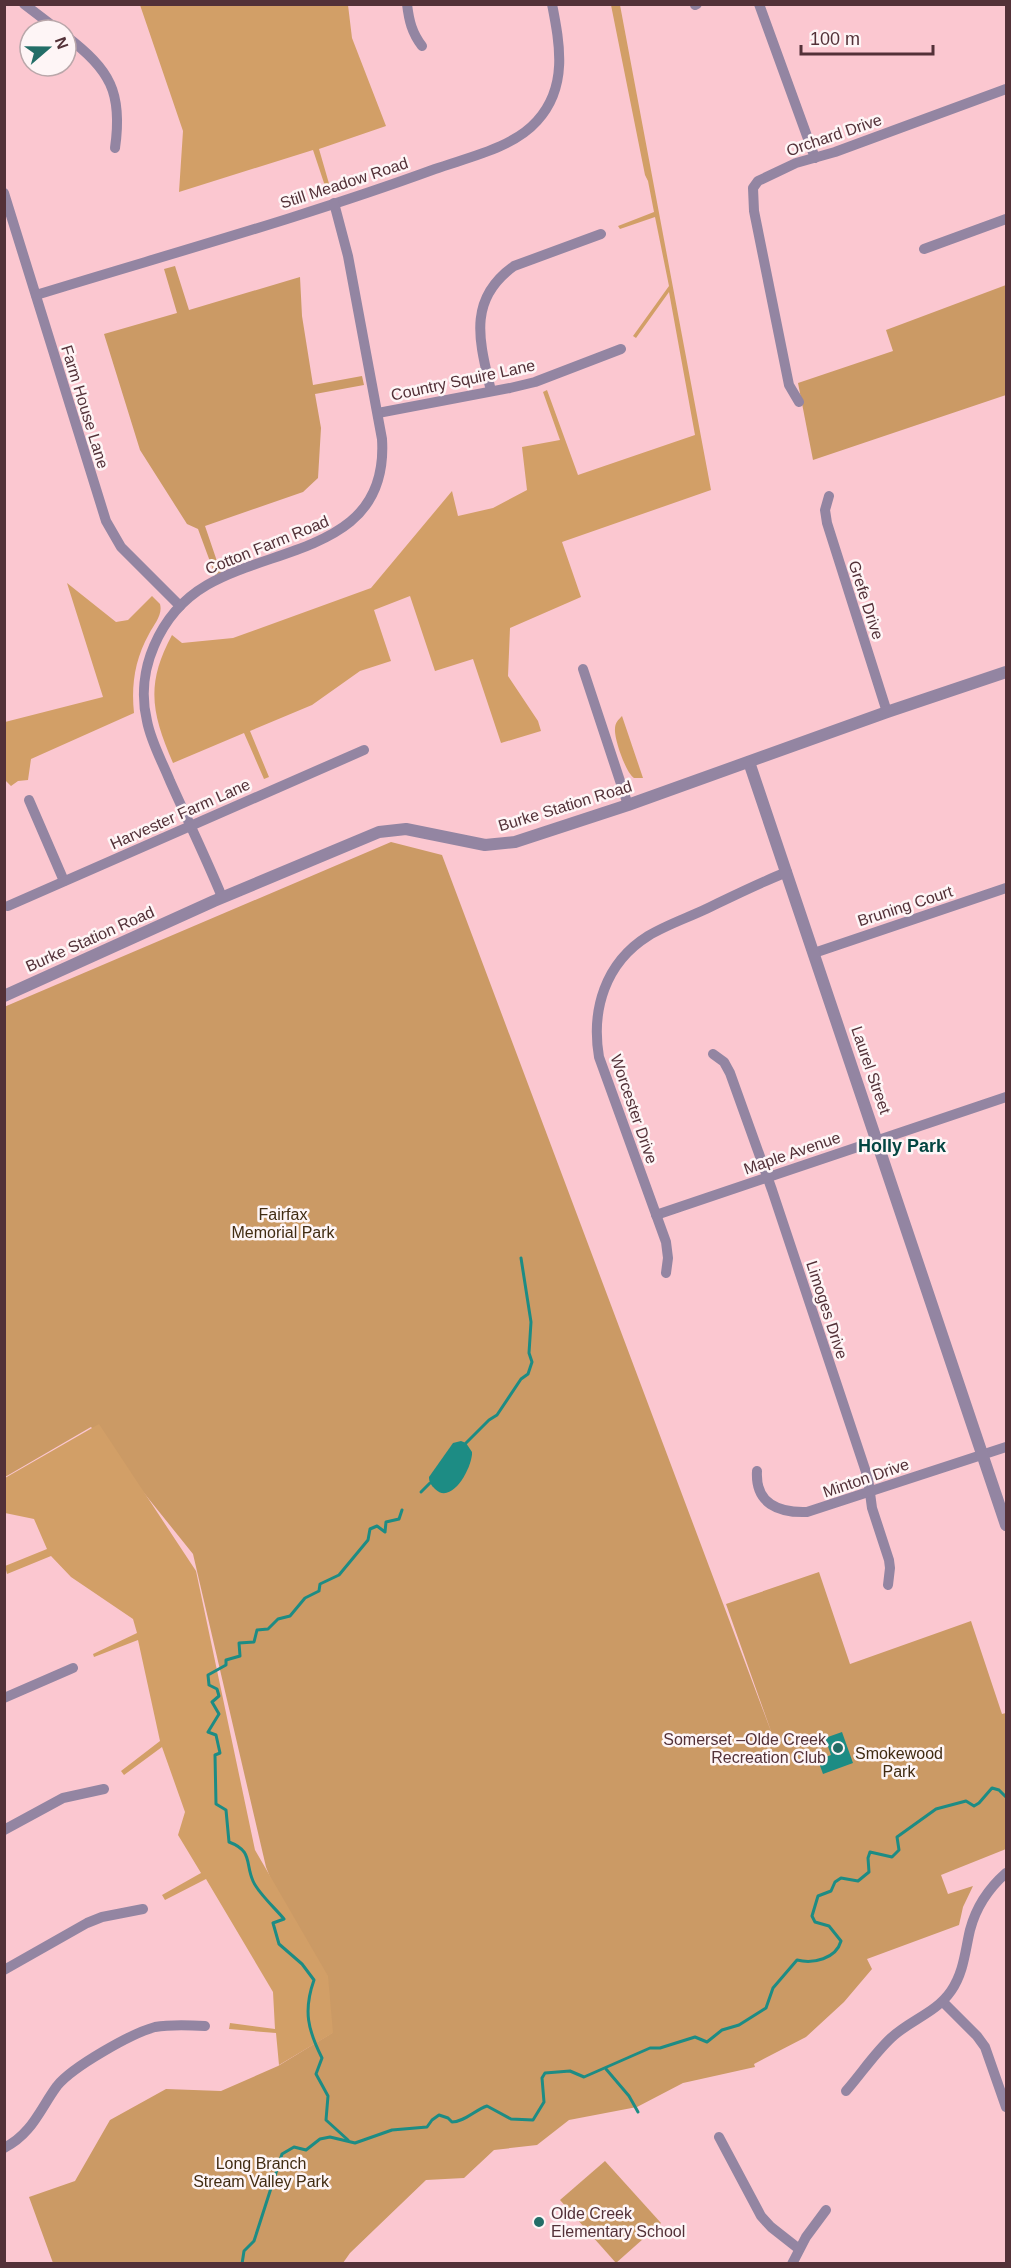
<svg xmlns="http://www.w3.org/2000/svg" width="1011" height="2268" viewBox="0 0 1011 2268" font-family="Helvetica,sans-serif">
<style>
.green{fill:#cb9a65}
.forest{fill:#d29f67}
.water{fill:#1d8c84}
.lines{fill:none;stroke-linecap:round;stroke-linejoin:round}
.stream{stroke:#1d8c84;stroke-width:3}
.minor{stroke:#9385a2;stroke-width:10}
.tertiary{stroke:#9385a2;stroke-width:12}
.poi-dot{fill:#236d67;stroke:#fef5f6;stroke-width:2}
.labels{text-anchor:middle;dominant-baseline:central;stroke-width:5;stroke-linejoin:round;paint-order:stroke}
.street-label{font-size:16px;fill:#533138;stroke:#fef5f6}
.park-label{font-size:16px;fill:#412c13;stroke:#fef5f6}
.poi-label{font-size:16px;fill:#533138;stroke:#fef5f6;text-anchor:end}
.neighbourhood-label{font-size:18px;font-weight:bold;fill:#034541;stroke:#fef5f6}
</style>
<rect width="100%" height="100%" fill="#fbc7d0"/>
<!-- green -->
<g class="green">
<path d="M 175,266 L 189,310 L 300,277 L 302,316 L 313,385 L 362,376 L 364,385 L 315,394 L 321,428 L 318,478 L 303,492 L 205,526 L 221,573 L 215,575 L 198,529 L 187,524 L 140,450 L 104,334 L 177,313 L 164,269 Z"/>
<path d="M 1006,285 L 1006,395 L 813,460 L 798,383 L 893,351 L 886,330 Z"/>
<path d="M 391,842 L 442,855 L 772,1734 L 726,1604 L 819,1572 L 850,1664 L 971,1621 L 1002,1714 L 1006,1713 L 1006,1849 L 941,1875 L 948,1894 L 973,1886 L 963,1907 L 959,1925 L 867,1959 L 872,1969 L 844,2002 L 806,2037 L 754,2064 L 755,2067 L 683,2083 L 637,2107 L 569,2120 L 537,2145 L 494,2150 L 464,2178 L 426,2180 L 350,2253 L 343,2263 L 53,2263 L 29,2197 L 75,2181 L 110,2120 L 166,2089 L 221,2091 L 278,2066 L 332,2033 L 266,1867 L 193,1554 L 91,1427 L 5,1477 L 4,1007 Z"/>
<path d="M 605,2161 L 661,2223 L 616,2263 L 560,2200 Z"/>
</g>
<!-- forest -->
<g class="forest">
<path d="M 140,5 L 348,5 L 352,38 L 386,126 L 319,149 L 332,194 L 328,195 L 313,150 L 179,192 L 183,131 Z"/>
<path d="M 611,5 L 620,5 L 711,490 L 562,542 L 581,597 L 510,628 L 508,676 L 538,721 L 541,731 L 501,743 L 473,659 L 435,671 L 410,596 L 374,610 L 391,661 L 360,671 L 312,705 L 250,731 L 269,777 L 264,779 L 244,733 L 173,763 C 152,714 145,685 172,635 L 182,643 L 233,638 L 371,588 L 452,491 L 458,516 L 493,508 L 527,490 L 522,447 L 560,440 L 543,392 L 547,390 L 578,475 L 695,435 L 669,292 L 636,338 L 633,336 L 669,286 L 655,217 L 620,229 L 618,226 L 654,212 L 648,181 L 645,175 Z"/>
<path d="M 67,583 L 116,622 L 128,620 L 152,596 L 160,604 C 163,615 154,624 149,634 C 135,659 131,685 134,713 L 31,759 L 28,780 L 18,781 L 11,786 L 5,780 L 5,722 L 103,697 Z"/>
<path d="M 622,716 L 643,778 L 634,778 C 626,773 614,739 615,729 C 615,723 618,720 622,716 Z"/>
<path d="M 99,1424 L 196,1571 L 255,1850 L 328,1976 L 333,2033 L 279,2065 L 276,2033 L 229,2029 L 230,2023 L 275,2029 L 273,1992 L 206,1879 L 165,1900 L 162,1895 L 201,1873 L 178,1835 L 185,1812 L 162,1747 L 124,1775 L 121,1771 L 160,1741 L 138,1640 L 94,1657 L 93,1654 L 137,1633 L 133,1619 L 71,1577 L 51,1556 L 7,1574 L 5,1566 L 47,1549 L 34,1519 L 5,1513 L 5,1478 Z"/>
</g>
<!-- water -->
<g class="water">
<path d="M 461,1441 L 466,1443 L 472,1452 C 473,1466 452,1506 435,1489 C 431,1485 429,1482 429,1477 L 453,1443 Z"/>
<path d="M 842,1732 L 853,1763 L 823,1774 L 818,1760 L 831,1755 L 825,1738 Z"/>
</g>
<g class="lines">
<!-- stream -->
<g class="stream">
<path d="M 466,1443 L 489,1420 L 497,1415 L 521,1379 L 528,1374 L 532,1362 L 529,1353 L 531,1322 L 521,1258"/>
<path d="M 421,1492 L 430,1483"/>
<path d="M 606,2069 L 629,2096 L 638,2112"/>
<path d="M 348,2140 L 326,2120 L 328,2096 L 316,2074 L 322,2058 C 308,2030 303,2011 314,1980 L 302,1964 L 279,1944 L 273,1923 L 284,1919 C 276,1909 258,1893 253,1881 C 245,1863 253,1851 229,1842 L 226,1810 L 216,1804 L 215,1755 L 220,1753 L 216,1735 L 208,1732 L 219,1714 L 212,1702 L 219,1696 L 217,1689 L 209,1685 L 208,1675 L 226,1665 L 226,1660 L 240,1656 L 239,1643 L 254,1642 L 257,1630 L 268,1629 L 278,1619 L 290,1616 L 305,1598 L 319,1591 L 320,1584 L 339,1575 L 368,1540 L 370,1529 L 377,1526 L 385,1532 L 386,1522 L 399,1519 L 402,1510"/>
<path d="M 242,2264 L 244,2251 L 254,2241 L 282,2154 L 294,2147 L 306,2150 L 320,2139 L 330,2137 L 355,2143 L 392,2130 L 427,2127 L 432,2120 L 439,2115 L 448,2118 L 452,2122 C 464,2122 475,2110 487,2106 L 511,2119 L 533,2120 L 544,2102 L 542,2078 L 545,2073 L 570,2071 L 584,2077 L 650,2048 L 660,2048 L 695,2037 L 707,2042 L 722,2030 L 739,2025 L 766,2008 L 773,1988 L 797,1960 C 813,1964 836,1959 841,1941 L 829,1926 L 815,1922 L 812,1916 L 818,1896 L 831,1891 L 835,1882 L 841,1878 L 858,1881 L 869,1872 L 868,1858 L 870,1852 L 892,1857 L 899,1850 L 897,1837 L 936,1809 L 966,1801 L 974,1806 L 979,1803 L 992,1788 L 999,1790 L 1006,1797"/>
</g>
<!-- minor -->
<g class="minor">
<path d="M 24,4 L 58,30"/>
<path d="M 407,4 C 409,21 412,33 422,46"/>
<path d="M 759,4 L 815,158"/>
<path d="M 695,5 L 697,4"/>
<path d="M 66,36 C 110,70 123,92 115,148"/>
<path d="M 4,193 L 106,521 L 121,547 L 180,606"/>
<path d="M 924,249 L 1006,219"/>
<path d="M 36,295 C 169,254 304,217 435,169 C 469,157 513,148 537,121 C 568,87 560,45 552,4"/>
<path d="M 491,391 C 480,343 466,300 514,266 L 601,234"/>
<path d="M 799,402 L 789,385 L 754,211 L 753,188 L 758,181 L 796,163 L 835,152 L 1006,89"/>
<path d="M 378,413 L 510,388 L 535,382 L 621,349"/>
<path d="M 829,496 L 825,510 L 827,523 L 887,712"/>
<path d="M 583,669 L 628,805"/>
<path d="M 29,800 L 64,881"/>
<path d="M 222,897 C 206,858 187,819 170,781 C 162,761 151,742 147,721 C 141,696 144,669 154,646 C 165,620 183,599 207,585 C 277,545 389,550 382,439 L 348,256 L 334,203"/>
<path d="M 8,906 L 364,750"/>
<path d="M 814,953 L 1006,888"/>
<path d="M 713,1054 L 724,1062 L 730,1073 L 772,1190 L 868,1478 L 872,1508 L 889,1560 L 890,1568 L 888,1585"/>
<path d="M 656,1215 L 1006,1097"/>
<path d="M 666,1273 L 668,1258 L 666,1242 L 599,1057 C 591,1010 605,963 648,936 C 666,925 687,918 706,909 C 733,896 759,883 787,872"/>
<path d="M 757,1471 C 755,1504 779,1513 807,1512 L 1006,1447"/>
<path d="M 4,1698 L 73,1668"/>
<path d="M 4,1830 L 63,1798 L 104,1789"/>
<path d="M 4,1970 L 87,1923 L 102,1917 L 143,1909"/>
<path d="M 943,2002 L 977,2036 L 985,2047 L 1006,2107"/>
<path d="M 846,2091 C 861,2074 874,2054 891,2038 C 910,2020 936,2013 951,1991 C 964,1972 965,1951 970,1930 C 976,1907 989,1888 1006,1873"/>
<path d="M 719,2137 L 761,2216 L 771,2227 L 799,2249"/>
<path d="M 4,2148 C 32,2134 40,2109 57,2086 C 72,2067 132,2033 155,2027 C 172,2024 189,2025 205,2026"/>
<path d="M 792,2264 L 806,2237 L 826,2210"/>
</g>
<!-- tertiary -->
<g class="tertiary">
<path d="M 749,762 L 1006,1525"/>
<path d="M 4,996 L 214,901 L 379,832 L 406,829 L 485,845 L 515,842 L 628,805 L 887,712 L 1006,672"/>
</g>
</g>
<!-- markers -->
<g class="poi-dot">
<circle cx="838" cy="1748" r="6"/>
<circle cx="539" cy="2222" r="6"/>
</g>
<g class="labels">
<!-- street labels -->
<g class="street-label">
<text transform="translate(834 135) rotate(-19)">Orchard Drive</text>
<text transform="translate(344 183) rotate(-18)">Still Meadow Road</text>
<text transform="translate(463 380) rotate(-12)">Country Squire Lane</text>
<text transform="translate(85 407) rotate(73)">Farm House Lane</text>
<text transform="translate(267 545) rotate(-22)">Cotton Farm Road</text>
<text transform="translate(866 600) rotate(72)">Grefe Drive</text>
<text transform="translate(565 806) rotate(-17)">Burke Station Road</text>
<text transform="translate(180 814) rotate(-24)">Harvester Farm Lane</text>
<text transform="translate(905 906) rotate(-18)">Bruning Court</text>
<text transform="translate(90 939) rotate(-24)">Burke Station Road</text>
<text transform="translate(871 1070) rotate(71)">Laurel Street</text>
<text transform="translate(634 1109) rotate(71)">Worcester Drive</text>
<text transform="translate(792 1153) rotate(-19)">Maple Avenue</text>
<text transform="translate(827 1310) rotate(72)">Limoges Drive</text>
<text transform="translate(866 1478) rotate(-19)">Minton Drive</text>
</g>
<!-- park labels -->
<g class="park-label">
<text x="283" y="1214">Fairfax<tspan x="283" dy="18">Memorial Park</tspan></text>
<text x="899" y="1753">Smokewood<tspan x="899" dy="18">Park</tspan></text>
<text x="261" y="2163">Long Branch<tspan x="261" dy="18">Stream Valley Park</tspan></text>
</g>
<!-- poi labels -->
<g class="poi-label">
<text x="826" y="1739">Somerset –Olde Creek<tspan x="826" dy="18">Recreation Club</tspan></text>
<text x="551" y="2213" text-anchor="start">Olde Creek<tspan x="551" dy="18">Elementary School</tspan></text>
</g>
<!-- neighbourhood labels -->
<g class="neighbourhood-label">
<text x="902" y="1146">Holly Park</text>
</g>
</g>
<!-- border -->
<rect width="1011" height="2268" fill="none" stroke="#533138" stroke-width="12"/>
<!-- north arrow -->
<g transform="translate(48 48) rotate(70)"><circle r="28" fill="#fef5f6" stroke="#baa7aa" stroke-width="1.5"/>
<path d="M0-4.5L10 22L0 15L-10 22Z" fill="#236d67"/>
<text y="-9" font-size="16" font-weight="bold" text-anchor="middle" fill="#533138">N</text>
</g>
<!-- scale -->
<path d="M801 45v9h132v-9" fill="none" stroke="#533138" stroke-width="3"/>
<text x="810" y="45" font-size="18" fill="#533138" stroke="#fef5f6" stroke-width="4.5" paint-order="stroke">100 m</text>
</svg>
